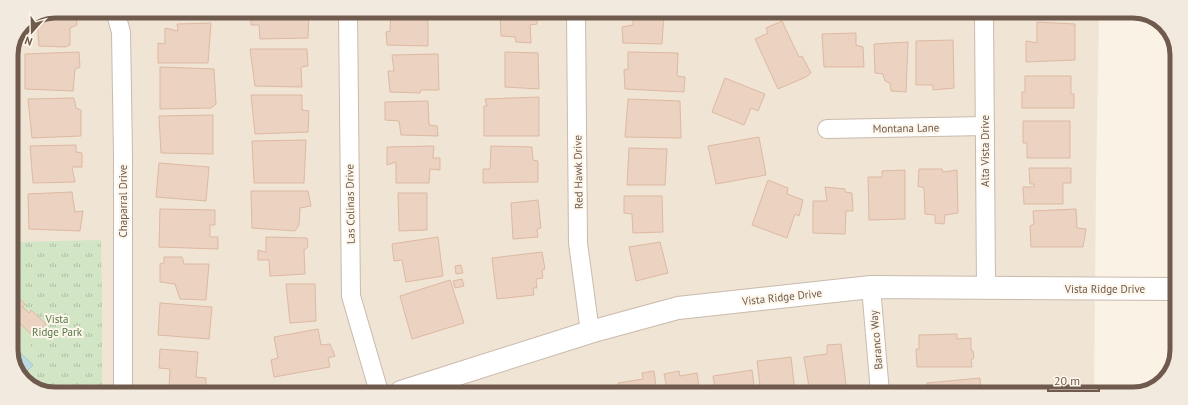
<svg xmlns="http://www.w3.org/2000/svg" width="1188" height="405" viewBox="0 0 1188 405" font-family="'PT Sans',sans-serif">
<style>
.residential{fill:#f0e4d4}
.grass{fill:url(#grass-tufts)}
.pitch{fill:#d2e6c5}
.water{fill:#bcdbe1;stroke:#a3cad2}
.building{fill:#ecd2c0;stroke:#ddb9a2}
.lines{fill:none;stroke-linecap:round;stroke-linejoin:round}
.minor-casing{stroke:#cabaad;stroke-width:20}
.tertiary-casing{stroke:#cabaad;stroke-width:24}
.minor{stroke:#fff;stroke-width:18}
.tertiary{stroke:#fff;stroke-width:22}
.labels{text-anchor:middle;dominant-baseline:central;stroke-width:4;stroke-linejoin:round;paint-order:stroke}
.street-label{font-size:11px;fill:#705a4d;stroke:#fdf6eb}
.park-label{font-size:11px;fill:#577a4a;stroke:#fdf6eb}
.rim{fill:none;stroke:#705a4d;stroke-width:5}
</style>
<defs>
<pattern id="grass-tufts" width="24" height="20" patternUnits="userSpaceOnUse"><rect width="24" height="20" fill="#d2e6c5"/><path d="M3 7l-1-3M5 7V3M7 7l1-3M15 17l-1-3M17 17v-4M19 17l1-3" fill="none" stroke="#afbda2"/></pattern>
</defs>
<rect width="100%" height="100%" fill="#faf2e5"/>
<!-- residential -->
<path class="residential" d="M 55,11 L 1099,13 L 1096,183 L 1094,394 L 41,392 L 20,377 L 11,353 L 11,52 L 24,24 Z"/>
<!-- grass -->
<path class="grass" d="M 101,240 L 102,297 L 102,392 L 41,392 L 20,377 L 11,353 L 11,242 Z"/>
<!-- pitch -->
<path class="pitch" d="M 11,291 L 25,304 L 23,307 L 29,313 L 31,310 L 48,326 L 30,345 L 39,354 L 36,357 L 39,359 L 37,362 L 40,365 L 37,368 L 40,371 L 28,383 L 20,377 L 11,353 Z"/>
<!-- water -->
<path class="water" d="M 11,344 L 33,365 L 21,377 L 11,353 Z"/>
<!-- building -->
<g class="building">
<path d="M 55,11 L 76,11 L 77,25 L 70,28 L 70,45 L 65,47 L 39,46 L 37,19 Z"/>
<path d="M 260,11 L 309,12 L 308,38 L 260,39 L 259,25 L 251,25 L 251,16 L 260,14 Z"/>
<path d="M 391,12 L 426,12 L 428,24 L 428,46 L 387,45 L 386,32 L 390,31 Z"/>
<path d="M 500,12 L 537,12 L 537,24 L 530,25 L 531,43 L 516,42 L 515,37 L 501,36 Z"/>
<path d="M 633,12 L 664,12 L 662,44 L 623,43 L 622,27 L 633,25 Z"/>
<path d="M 782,21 L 799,57 L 802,56 L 811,73 L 806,77 L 778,89 L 755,39 L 768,33 L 766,28 Z"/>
<path d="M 1037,22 L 1075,24 L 1075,60 L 1026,62 L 1026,41 L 1037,43 Z"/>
<path d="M 211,23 L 208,63 L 158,63 L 158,43 L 165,44 L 165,28 L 178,31 L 177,24 Z"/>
<path d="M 856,33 L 856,45 L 863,47 L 864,67 L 824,67 L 822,34 Z"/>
<path d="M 953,40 L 954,88 L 933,90 L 933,85 L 916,85 L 916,41 Z"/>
<path d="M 908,42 L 906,92 L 891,91 L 890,83 L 885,81 L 883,74 L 875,73 L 874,44 Z"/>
<path d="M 250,49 L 307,49 L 308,66 L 301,67 L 302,87 L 255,86 Z"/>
<path d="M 79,52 L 80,67 L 75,69 L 73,91 L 25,89 L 25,54 Z"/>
<path d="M 505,52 L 538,53 L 539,89 L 505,87 Z"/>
<path d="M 628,52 L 678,53 L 677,76 L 685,77 L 684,92 L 625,89 L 624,70 L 628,69 Z"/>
<path d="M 438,54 L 439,90 L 421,90 L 420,93 L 390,92 L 388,71 L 394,71 L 392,55 Z"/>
<path d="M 160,67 L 214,69 L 216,104 L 211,108 L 160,109 Z"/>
<path d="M 1025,76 L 1071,76 L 1071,94 L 1074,94 L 1074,108 L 1022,108 L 1022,92 L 1025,92 Z"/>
<path d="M 725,78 L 765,94 L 758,111 L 751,108 L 744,125 L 712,112 Z"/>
<path d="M 251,95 L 302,95 L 302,110 L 309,111 L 308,132 L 255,134 Z"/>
<path d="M 539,97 L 539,136 L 484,136 L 484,106 L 487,106 L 485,99 Z"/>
<path d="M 74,98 L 76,108 L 81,110 L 81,136 L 32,138 L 28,99 Z"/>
<path d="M 628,99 L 680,101 L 681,138 L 625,137 Z"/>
<path d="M 428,101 L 429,125 L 437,126 L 438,136 L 401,135 L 399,121 L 385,120 L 385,102 Z"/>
<path d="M 213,115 L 213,154 L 161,153 L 159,116 Z"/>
<path d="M 1023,121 L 1070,121 L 1070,158 L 1027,158 L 1027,143 L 1023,143 Z"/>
<path d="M 759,137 L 766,175 L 716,184 L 708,146 Z"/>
<path d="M 306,140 L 304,183 L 254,183 L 252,141 Z"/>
<path d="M 76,145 L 76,152 L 82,153 L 82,167 L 72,167 L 75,182 L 33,183 L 30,146 Z"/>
<path d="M 434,146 L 433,158 L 440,158 L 440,170 L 430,169 L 429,183 L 396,183 L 396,162 L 387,165 L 387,147 Z"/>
<path d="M 491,146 L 532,147 L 533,160 L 538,161 L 538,182 L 483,183 L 483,169 L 490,169 Z"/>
<path d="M 629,148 L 667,149 L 665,185 L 627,185 Z"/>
<path d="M 159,163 L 209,167 L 206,201 L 156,197 Z"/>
<path d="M 1029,168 L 1071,168 L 1071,183 L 1063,183 L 1063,204 L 1024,204 L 1023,187 L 1034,187 L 1034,184 L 1030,184 Z"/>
<path d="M 919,169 L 942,169 L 943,172 L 957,170 L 958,213 L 945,215 L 944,224 L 935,223 L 935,215 L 925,214 L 924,188 L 918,186 Z"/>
<path d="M 905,170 L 905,219 L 869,220 L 868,177 L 882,177 L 882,171 Z"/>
<path d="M 768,180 L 788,188 L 787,194 L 803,200 L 799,216 L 795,214 L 787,238 L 752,225 Z"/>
<path d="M 825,187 L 845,189 L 845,192 L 852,193 L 853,211 L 846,211 L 845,234 L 813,233 L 813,201 L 827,201 Z"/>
<path d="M 251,191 L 308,191 L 311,206 L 300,208 L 299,225 L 295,231 L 252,228 Z"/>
<path d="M 72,192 L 75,212 L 83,211 L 80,231 L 29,229 L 28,194 Z"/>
<path d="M 398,193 L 427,193 L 427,230 L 399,231 Z"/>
<path d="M 624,196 L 662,196 L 663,232 L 633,233 L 632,214 L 624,213 Z"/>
<path d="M 538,200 L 541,228 L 537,229 L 538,237 L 513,239 L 511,203 Z"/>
<path d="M 160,209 L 215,210 L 215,225 L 210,225 L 210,237 L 218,237 L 218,249 L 159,247 Z"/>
<path d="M 1076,209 L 1077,228 L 1086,229 L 1083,247 L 1031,247 L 1030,226 L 1034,224 L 1033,211 Z"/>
<path d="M 266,237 L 307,238 L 308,247 L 304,250 L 305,274 L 270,276 L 269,260 L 258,260 L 258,250 L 266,252 Z"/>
<path d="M 438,237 L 443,276 L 406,282 L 402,260 L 394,261 L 392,244 Z"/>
<path d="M 660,242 L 668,273 L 636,281 L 629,247 Z"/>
<path d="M 542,252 L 545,269 L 542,270 L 543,278 L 536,279 L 537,288 L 533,288 L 534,295 L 497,299 L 492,258 Z"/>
<path d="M 164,257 L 182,257 L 184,264 L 209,264 L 206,300 L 180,299 L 175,284 L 160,282 L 160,264 L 164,263 Z"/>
<path d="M 461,265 L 463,273 L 456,274 L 455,266 Z"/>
<path d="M 462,279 L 464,286 L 455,288 L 453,281 Z"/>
<path d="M 450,280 L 464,323 L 412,339 L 400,296 Z"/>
<path d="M 286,284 L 315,284 L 316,321 L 290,323 Z"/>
<path d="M 11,291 L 25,304 L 22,307 L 26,310 L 29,313 L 31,310 L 46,324 L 34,337 L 11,315 Z"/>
<path d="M 160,303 L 212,307 L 209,339 L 158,335 Z"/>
<path d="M 318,329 L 321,345 L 330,344 L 335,356 L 328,358 L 330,367 L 274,377 L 271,360 L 278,358 L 274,337 Z"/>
<path d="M 957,334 L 957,339 L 971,338 L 971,350 L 973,351 L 974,358 L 971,360 L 972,367 L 917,367 L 916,349 L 919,349 L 919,335 Z"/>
<path d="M 841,344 L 847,393 L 810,393 L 804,357 L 827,354 L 827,345 Z"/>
<path d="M 160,349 L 198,352 L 196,377 L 206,378 L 206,390 L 169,388 L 170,369 L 159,368 Z"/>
<path d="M 791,357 L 795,393 L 761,393 L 757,361 Z"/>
<path d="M 752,370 L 755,393 L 716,393 L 713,376 Z"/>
<path d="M 654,371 L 657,393 L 620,393 L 618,383 L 643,379 L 642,373 Z"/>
<path d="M 679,371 L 680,376 L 697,373 L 700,393 L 668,393 L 664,374 Z"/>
<path d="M 980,378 L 981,390 L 974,391 L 975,394 L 928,394 L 927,383 Z"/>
</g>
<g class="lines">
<defs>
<g id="minor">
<path d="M 115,11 L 121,32 L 123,156 L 123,392"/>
<path d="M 348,12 L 351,296 L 379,392"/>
<path d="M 576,12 L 578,243 L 590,332"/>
<path d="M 984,13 L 986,288"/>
<path d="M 827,129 L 985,126"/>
<path d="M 871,287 L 880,393"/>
</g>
<path id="tertiary" d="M 401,392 L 590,332 L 678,308 L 871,287 L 1175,289"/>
</defs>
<!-- minor casing -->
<use href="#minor" class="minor-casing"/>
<!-- tertiary casing -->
<use href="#tertiary" class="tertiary-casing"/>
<!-- minor -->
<use href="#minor" class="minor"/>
<!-- tertiary -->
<use href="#tertiary" class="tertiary"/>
</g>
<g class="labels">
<!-- street labels -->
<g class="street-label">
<text transform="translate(906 128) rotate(-1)">Montana Lane</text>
<text transform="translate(985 151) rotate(-90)">Alta Vista Drive</text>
<text transform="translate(578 172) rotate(-91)">Red Hawk Drive</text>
<text transform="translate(123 201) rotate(-90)">Chaparral Drive</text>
<text transform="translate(350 204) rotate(-91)">Las Colinas Drive</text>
<text x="1105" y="289">Vista Ridge Drive</text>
<text transform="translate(782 297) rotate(-6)">Vista Ridge Drive</text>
<text transform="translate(876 340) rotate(-95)">Baranco Way</text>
</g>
<!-- park labels -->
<g class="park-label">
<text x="57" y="319">Vista<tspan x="57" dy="13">Ridge Park</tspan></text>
</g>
</g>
<!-- crop -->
<path d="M0 0H1188V405H0ZM55 18H1133A37 37 0 0 1 1170 55V350A37 37 0 0 1 1133 387H55A37 37 0 0 1 18 350V55A37 37 0 0 1 55 18Z" fill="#f2eade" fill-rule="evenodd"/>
<path class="rim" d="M55 18H1133A37 37 0 0 1 1170 55V350A37 37 0 0 1 1133 387H55A37 37 0 0 1 18 350V55A37 37 0 0 1 55 18Z"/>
<!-- north arrow -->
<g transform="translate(32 32) rotate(200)" stroke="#fdf6eb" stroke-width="3" paint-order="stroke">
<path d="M0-3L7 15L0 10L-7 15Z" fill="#705a4d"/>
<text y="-6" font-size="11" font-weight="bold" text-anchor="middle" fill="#705a4d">N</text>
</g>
<!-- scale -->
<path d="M1048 385v6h51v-6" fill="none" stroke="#705a4d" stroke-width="2"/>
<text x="1054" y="385" font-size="12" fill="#705a4d" stroke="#fdf6eb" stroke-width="3" paint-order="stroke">20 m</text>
</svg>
